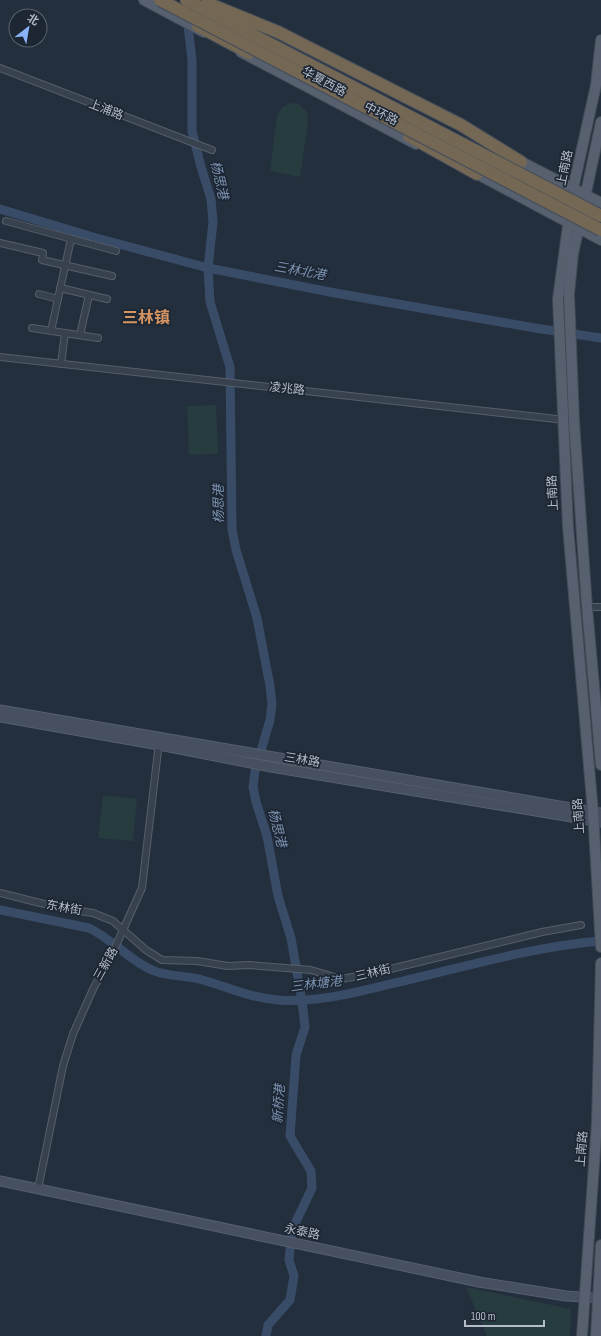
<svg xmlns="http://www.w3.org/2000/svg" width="601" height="1336" viewBox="0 0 601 1336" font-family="'Sofia Sans Condensed','Noto Sans SC',sans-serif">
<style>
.green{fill:#263c3f}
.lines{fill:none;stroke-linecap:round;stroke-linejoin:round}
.river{stroke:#394c67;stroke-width:9}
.street-casing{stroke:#565f6c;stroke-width:8}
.secondary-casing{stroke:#565f6c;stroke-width:11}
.primary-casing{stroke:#414a57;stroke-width:12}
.highway-casing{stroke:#434c59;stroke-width:14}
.street{stroke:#38414e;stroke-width:6}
.secondary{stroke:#465061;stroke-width:9}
.primary{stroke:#56606e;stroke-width:10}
.highway{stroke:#746855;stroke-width:12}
.highway-bridge-casing{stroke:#434c59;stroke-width:14;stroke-linecap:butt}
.highway-bridge{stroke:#746855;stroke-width:12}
.labels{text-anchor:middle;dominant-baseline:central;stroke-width:3.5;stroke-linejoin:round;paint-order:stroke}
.street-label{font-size:12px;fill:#b4bcc9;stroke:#1d2633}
.water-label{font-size:13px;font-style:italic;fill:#7c92b1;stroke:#1d2633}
.district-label{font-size:16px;font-weight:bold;fill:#d59563;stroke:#1d2633}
</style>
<rect width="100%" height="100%" fill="#242f3e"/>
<!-- green -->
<g class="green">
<path d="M 290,103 L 299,104 L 307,112 L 308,122 L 300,177 L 270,171 L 277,115 L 283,107 Z"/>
<path d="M 216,405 L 218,454 L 189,455 L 187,406 Z"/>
<path d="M 103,795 L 137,799 L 133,841 L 98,838 Z"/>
<path d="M 466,1287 L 571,1309 L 570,1336 L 487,1336 Z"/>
</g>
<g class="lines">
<!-- river -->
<g class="river">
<path d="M 187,17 L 192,60 L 192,131 L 201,167 L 211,199 L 213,222 L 208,268 L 210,302 L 230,367 L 232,529 L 236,550 L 257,618 L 270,686 L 272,704 L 270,720 L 255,771 L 253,787 L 256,802 L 267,836 L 278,896 L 291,938 L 302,1001 L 305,1027 L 296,1055 L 290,1136 L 311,1171 L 312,1188 L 292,1230 L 289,1260 L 294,1276 L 290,1300 L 268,1325 L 266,1336"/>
<path d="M 0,209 L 93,237 L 208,268 L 335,293 L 535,328 L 601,338"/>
<path d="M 0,910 L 89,928 C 112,939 129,960 152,970 C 167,977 184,975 199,979 C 226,986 250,998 278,1000 C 312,1003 349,994 382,986 C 455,970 527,947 601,941"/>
</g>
<defs>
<g id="street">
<path d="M 0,68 L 212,150"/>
<path d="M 6,221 L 116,251"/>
<path d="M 0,243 L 43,253 L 42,260 L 112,276"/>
<path d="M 60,288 L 107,299"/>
<path d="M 39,294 L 58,299"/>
<path d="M 32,328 L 98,338"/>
<path d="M 51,331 L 71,239"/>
<path d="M 80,335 L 89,295"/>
<path d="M 0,357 L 574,421"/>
<path d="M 61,364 L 65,333"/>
<path d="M 575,607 L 601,607"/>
<path d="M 0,893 L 60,908 L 93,913 L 113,921 L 146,950 L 162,960 L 197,961 L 228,966 L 249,965 L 311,970 L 341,979 L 370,974 L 542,932 L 581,925"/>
<path d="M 38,1189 L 63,1066 L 73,1034 L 94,987 L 109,961 L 142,888 L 159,742"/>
</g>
<g id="secondary">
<path d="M 0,710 L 601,813"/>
<path d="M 0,717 L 159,745 L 271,767 L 601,822"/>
<path d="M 0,1181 L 479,1282 L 566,1296 L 601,1298"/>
</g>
<g id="primary">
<path d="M 144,0 L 204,32"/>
<path d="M 601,40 L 596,85 L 573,189 L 558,299 L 568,527 L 593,812 L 601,947"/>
<path d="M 241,52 L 416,144"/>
<path d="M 601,122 L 573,254 L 569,294 L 574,421 L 587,607 L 601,765"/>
<path d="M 514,158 L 601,203"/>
<path d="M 470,170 L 601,240"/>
<path d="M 582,1336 L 597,1122 L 601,963"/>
<path d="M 596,1336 L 601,1245"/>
</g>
<g id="highway">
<path d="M 198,26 L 249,53"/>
<path d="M 461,125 L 521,162"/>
<path d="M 409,136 L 477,174"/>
</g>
</defs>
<!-- street casing -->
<use href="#street" class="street-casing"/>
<!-- secondary casing -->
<use href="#secondary" class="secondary-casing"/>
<!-- primary casing -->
<use href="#primary" class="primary-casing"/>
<!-- highway casing -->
<use href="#highway" class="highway-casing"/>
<!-- street -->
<use href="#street" class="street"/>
<!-- secondary -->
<use href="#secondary" class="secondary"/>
<!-- primary -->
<use href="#primary" class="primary"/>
<!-- highway -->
<use href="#highway" class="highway"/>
<defs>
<g id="highway-bridge">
<path d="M 160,0 L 601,230"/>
<path d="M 186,0 L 601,216"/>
<path d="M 207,3 L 278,32 L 461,125"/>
</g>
</defs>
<!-- highway-bridge casing -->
<use href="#highway-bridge" class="highway-bridge-casing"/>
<!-- highway-bridge -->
<use href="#highway-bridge" class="highway-bridge"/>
</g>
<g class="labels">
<!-- street labels -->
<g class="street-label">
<text transform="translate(324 82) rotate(28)">华夏西路</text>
<text transform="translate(106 110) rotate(21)">上浦路</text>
<text transform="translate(381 114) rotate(27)">中环路</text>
<text transform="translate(565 168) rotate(-78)">上南路</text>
<text transform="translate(287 389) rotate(6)">凌兆路</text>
<text transform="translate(553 493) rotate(-93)">上南路</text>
<text transform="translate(302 760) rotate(9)">三林路</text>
<text transform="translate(579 816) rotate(-94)">上南路</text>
<text transform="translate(64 908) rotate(10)">东林街</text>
<text transform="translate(106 964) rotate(-61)">三新路</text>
<text transform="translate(373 973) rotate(-13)">三林街</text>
<text transform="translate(582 1149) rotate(-85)">上南路</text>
<text transform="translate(302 1232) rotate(12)">永泰路</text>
</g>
<!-- water labels -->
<g class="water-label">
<text transform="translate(219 180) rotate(77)">杨思港</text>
<text transform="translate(300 271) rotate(10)">三林北港</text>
<text transform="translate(219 504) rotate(-91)">杨思港</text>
<text transform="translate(277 828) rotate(76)">杨思港</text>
<text transform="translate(316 984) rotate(-7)">三林塘港</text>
<text transform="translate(279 1104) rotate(-86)">新桥港</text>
</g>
<!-- district labels -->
<g class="district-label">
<text x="146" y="318">三林镇</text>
</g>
</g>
<!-- north arrow -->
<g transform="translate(28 28) rotate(31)"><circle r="19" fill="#1d2633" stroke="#59626f"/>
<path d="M0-3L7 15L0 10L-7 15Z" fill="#8ab4f8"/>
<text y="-6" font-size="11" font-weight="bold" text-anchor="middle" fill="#b4bcc9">北</text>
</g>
<!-- scale -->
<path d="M465 1320v6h79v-6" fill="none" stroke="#b4bcc9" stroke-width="2"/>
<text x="471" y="1320" font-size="12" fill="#b4bcc9" stroke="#1d2633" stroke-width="3" paint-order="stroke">100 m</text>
</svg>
